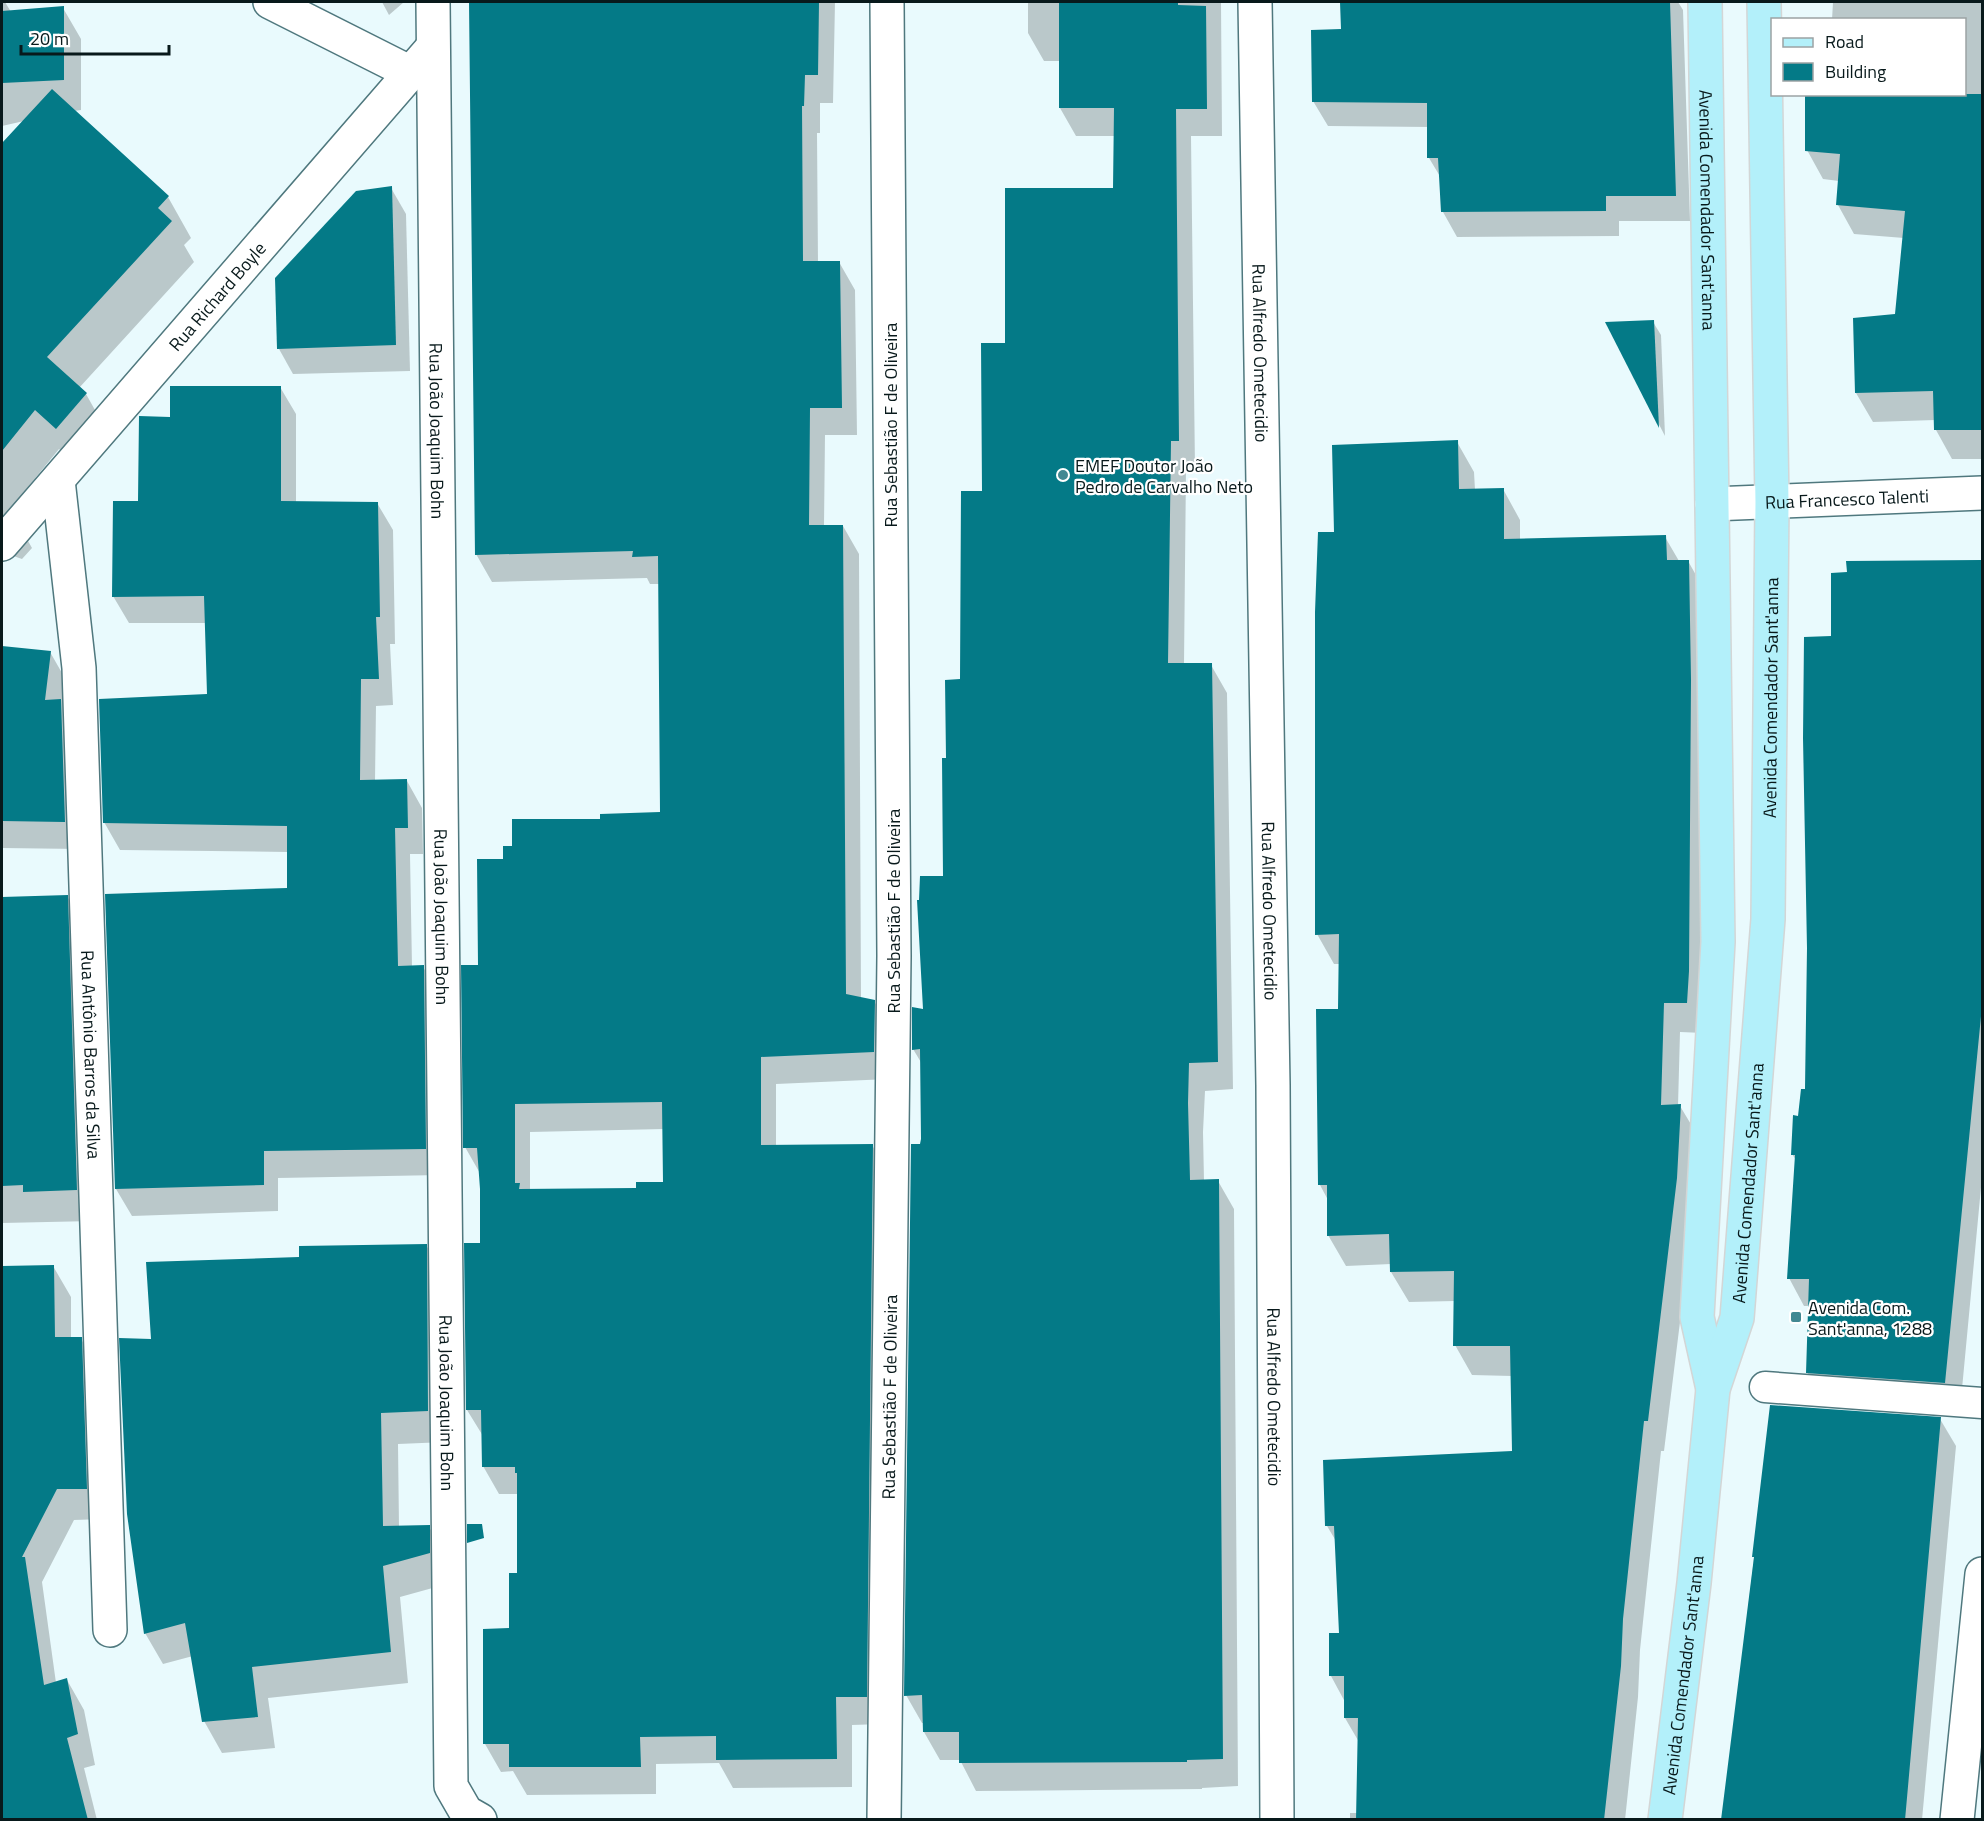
<svg xmlns="http://www.w3.org/2000/svg" width="1984" height="1821" viewBox="0 0 1984 1821" font-family="'Titillium Web',sans-serif">
<style>
.shadow{fill:#0003;fill-rule:evenodd}
.building{fill:#047a87;fill-rule:evenodd}
.lines{fill:none;stroke-linecap:round;stroke-linejoin:round}
.lane-casing{stroke:#4f787e;stroke-width:33}
.street-casing{stroke:#4f787e;stroke-width:36}
.primary-casing{stroke:#d3d6d6;stroke-width:36}
.lane{stroke:#fff;stroke-width:30}
.street{stroke:#fff;stroke-width:33}
.primary{stroke:#b3f0fa;stroke-width:33}
.poi-dot{fill:#428892;stroke:#fff;stroke-width:2}
.labels{text-anchor:middle;dominant-baseline:central;stroke-width:4.5;stroke-linejoin:round;paint-order:stroke}
.street-label{font-size:18px;fill:#08191b;stroke:#fff}
.poi-label{font-size:18px;fill:#08191b;stroke:#fff;text-anchor:start}
</style>
<rect width="100%" height="100%" fill="#e9fafd"/>
<!-- shadow -->
<g class="shadow">
<path d="M 2,2 L 5,2 L 11,12 L 63,8 L 81,39 L 81,110 L 74,111 L 168,197 L 191,238 L 184,245 L 194,262 L 79,388 L 86,394 L 109,435 L 80,469 L 59,449 L 10,509 L 32,548 L 22,559 L 2,552 L 2,146 L 24,121 L 2,126 Z"/>
<path d="M 382,2 L 404,2 L 389,15 Z"/>
<path d="M 470,2 L 835,2 L 833,103 L 820,103 L 820,133 L 817,133 L 818,263 L 839,262 L 855,290 L 857,435 L 825,435 L 824,526 L 843,526 L 859,554 L 861,999 L 874,1001 L 890,1029 L 889,1079 L 776,1084 L 776,1146 L 872,1145 L 888,1173 L 882,1724 L 852,1725 L 852,1787 L 733,1788 L 719,1763 L 656,1764 L 656,1794 L 527,1795 L 513,1771 L 501,1772 L 485,1744 L 511,1630 L 518,1575 L 519,1494 L 499,1494 L 483,1466 L 483,1436 L 467,1410 L 482,1244 L 481,1175 L 465,1147 L 480,967 L 504,860 L 514,847 L 602,820 L 661,814 L 660,584 L 650,584 L 647,578 L 492,582 L 476,554 ZM 664,1129 L 664,1183 L 637,1190 L 530,1190 L 530,1132 Z"/>
<path d="M 930,2 L 1221,2 L 1222,136 L 1191,136 L 1195,469 L 1186,469 L 1184,665 L 1211,665 L 1227,693 L 1233,1089 L 1205,1091 L 1203,1132 L 1204,1181 L 1218,1181 L 1234,1209 L 1238,1786 L 1202,1788 L 1202,1789 L 976,1791 L 960,1760 L 940,1760 L 924,1732 L 924,1723 L 922,1723 L 906,1695 L 921,1145 L 922,1064 L 913,1049 L 925,1011 L 944,878 L 948,759 L 961,681 L 984,493 L 1114,189 L 1115,136 L 1076,136 L 1060,108 L 1060,61 L 1044,61 L 1028,33 L 1028,2 Z"/>
<path d="M 1341,2 L 1678,2 L 1683,10 L 1690,221 L 1619,221 L 1619,236 L 1457,237 L 1443,212 L 1441,178 L 1429,158 L 1429,127 L 1328,126 L 1313,101 L 1342,31 Z"/>
<path d="M 1833,2 L 1982,2 L 1982,459 L 1952,459 L 1936,430 L 1935,420 L 1873,422 L 1856,393 L 1896,316 L 1904,238 L 1854,234 L 1838,205 L 1839,181 L 1823,179 L 1807,150 L 1964,94 L 1964,20 L 1832,20 Z"/>
<path d="M 391,188 L 406,214 L 410,371 L 293,374 L 279,349 Z"/>
<path d="M 1653,322 L 1661,335 L 1665,436 L 1607,324 Z"/>
<path d="M 280,387 L 296,414 L 296,502 L 377,503 L 393,530 L 395,644 L 390,644 L 393,705 L 376,706 L 375,781 L 407,781 L 422,808 L 423,854 L 410,854 L 412,967 L 423,967 L 439,994 L 441,1175 L 278,1178 L 278,1211 L 132,1216 L 116,1189 L 289,890 L 288,852 L 120,850 L 104,822 L 209,696 L 206,623 L 129,623 L 113,596 L 140,503 L 172,418 Z"/>
<path d="M 1457,442 L 1474,472 L 1475,490 L 1503,489 L 1520,520 L 1520,540 L 1665,537 L 1679,561 L 1688,561 L 1705,591 L 1704,1033 L 1680,1032 L 1678,1106 L 1680,1106 L 1698,1136 L 1694,1209 L 1664,1451 L 1661,1451 L 1640,1650 L 1638,1697 L 1625,1820 L 1350,1820 L 1350,1813 L 1358,1813 L 1359,1742 L 1345,1718 L 1345,1702 L 1331,1676 L 1330,1634 L 1340,1634 L 1336,1541 L 1327,1526 L 1513,1453 L 1512,1376 L 1472,1375 L 1455,1345 L 1455,1301 L 1409,1302 L 1391,1272 L 1391,1264 L 1346,1266 L 1328,1235 L 1328,1200 L 1320,1185 L 1339,1010 L 1340,964 L 1334,964 L 1317,934 L 1336,534 Z"/>
<path d="M 1980,562 L 1982,565 L 1982,1177 L 1960,1410 L 1823,1400 L 1807,1372 L 1809,1306 L 1804,1306 L 1789,1278 L 1796,1160 L 1792,1154 L 1806,1090 L 1832,638 Z"/>
<path d="M 2,648 L 50,652 L 66,680 L 63,705 L 76,728 L 80,849 L 2,848 Z"/>
<path d="M 67,896 L 85,927 L 94,1221 L 2,1223 L 2,898 Z"/>
<path d="M 426,1245 L 444,1276 L 446,1442 L 398,1444 L 399,1527 L 429,1527 L 447,1558 L 447,1584 L 400,1597 L 408,1683 L 268,1698 L 275,1748 L 222,1753 L 204,1721 L 193,1656 L 163,1664 L 145,1633 L 152,1340 L 301,1258 Z"/>
<path d="M 53,1266 L 71,1297 L 71,1339 L 81,1339 L 99,1370 L 104,1519 L 74,1520 L 42,1582 L 56,1683 L 67,1680 L 84,1710 L 95,1765 L 84,1768 L 97,1820 L 2,1820 L 2,1268 Z"/>
<path d="M 1772,1406 L 1940,1419 L 1956,1446 L 1922,1820 L 1723,1820 Z"/>
</g>
<!-- building -->
<g class="building">
<path d="M 469,2 L 819,2 L 818,75 L 805,75 L 804,106 L 802,106 L 803,261 L 840,261 L 842,408 L 810,408 L 809,525 L 843,525 L 846,994 L 875,1000 L 874,1052 L 761,1057 L 761,1145 L 873,1144 L 867,1697 L 836,1697 L 837,1759 L 716,1760 L 716,1736 L 640,1737 L 641,1767 L 509,1767 L 509,1744 L 483,1744 L 483,1629 L 509,1628 L 509,1573 L 517,1573 L 517,1473 L 515,1473 L 515,1467 L 482,1467 L 481,1410 L 466,1410 L 464,1243 L 480,1243 L 480,1189 L 477,1148 L 463,1148 L 461,965 L 478,965 L 477,859 L 503,859 L 503,846 L 512,846 L 512,819 L 600,819 L 600,814 L 660,812 L 658,556 L 632,557 L 633,551 L 475,555 ZM 662,1102 L 663,1182 L 636,1182 L 636,1188 L 519,1189 L 520,1183 L 515,1183 L 515,1104 Z"/>
<path d="M 1059,2 L 1178,2 L 1178,5 L 1206,6 L 1207,109 L 1176,109 L 1179,441 L 1171,441 L 1168,663 L 1212,663 L 1218,1062 L 1189,1063 L 1188,1103 L 1190,1180 L 1219,1179 L 1223,1759 L 1187,1760 L 1187,1762 L 959,1763 L 959,1732 L 923,1732 L 922,1695 L 904,1696 L 911,1144 L 920,1144 L 921,1139 L 920,1049 L 912,1050 L 912,1007 L 923,1009 L 917,900 L 919,900 L 920,876 L 943,876 L 942,758 L 946,758 L 945,680 L 960,679 L 961,491 L 982,491 L 981,343 L 1005,343 L 1005,188 L 1113,188 L 1114,108 L 1059,108 Z"/>
<path d="M 1340,2 L 1670,2 L 1676,196 L 1606,196 L 1606,211 L 1441,212 L 1438,158 L 1427,158 L 1427,103 L 1312,102 L 1311,30 L 1341,29 Z"/>
<path d="M 64,6 L 64,80 L 2,83 L 2,11 Z"/>
<path d="M 52,89 L 169,196 L 158,208 L 172,221 L 47,357 L 87,393 L 56,429 L 35,410 L 2,451 L 2,143 Z"/>
<path d="M 1805,94 L 1983,94 L 1983,430 L 1934,430 L 1933,391 L 1855,393 L 1853,318 L 1895,314 L 1905,211 L 1836,205 L 1840,154 L 1805,151 Z"/>
<path d="M 392,186 L 396,345 L 277,349 L 275,278 L 356,191 Z"/>
<path d="M 1654,320 L 1659,428 L 1605,322 Z"/>
<path d="M 170,386 L 281,386 L 281,501 L 378,502 L 380,617 L 376,617 L 379,679 L 361,679 L 360,780 L 407,779 L 408,828 L 395,828 L 398,966 L 424,965 L 426,1149 L 264,1151 L 264,1185 L 115,1189 L 105,894 L 287,888 L 287,826 L 103,823 L 99,699 L 207,694 L 204,596 L 112,597 L 113,501 L 138,501 L 139,416 L 170,417 Z"/>
<path d="M 1458,440 L 1459,489 L 1504,488 L 1504,539 L 1666,535 L 1667,560 L 1689,560 L 1691,680 L 1689,971 L 1687,1003 L 1664,1003 L 1661,1105 L 1681,1104 L 1677,1178 L 1648,1421 L 1644,1421 L 1623,1619 L 1621,1666 L 1604,1820 L 1356,1820 L 1358,1718 L 1344,1718 L 1344,1676 L 1329,1676 L 1329,1633 L 1339,1633 L 1334,1526 L 1325,1526 L 1323,1460 L 1512,1451 L 1510,1346 L 1453,1346 L 1454,1271 L 1390,1272 L 1389,1234 L 1327,1236 L 1327,1185 L 1318,1185 L 1316,1009 L 1338,1009 L 1339,934 L 1315,935 L 1315,612 L 1318,532 L 1334,532 L 1332,445 Z"/>
<path d="M 1981,560 L 1983,996 L 1945,1383 L 1806,1373 L 1809,1279 L 1787,1279 L 1795,1155 L 1791,1155 L 1793,1115 L 1798,1116 L 1801,1089 L 1805,1089 L 1807,948 L 1803,738 L 1804,637 L 1831,636 L 1831,573 L 1847,572 L 1846,561 Z"/>
<path d="M 2,646 L 51,651 L 45,700 L 61,699 L 65,822 L 2,821 Z"/>
<path d="M 68,895 L 77,1190 L 23,1192 L 23,1185 L 2,1186 L 2,897 Z"/>
<path d="M 427,1244 L 428,1411 L 381,1413 L 383,1526 L 430,1525 L 430,1553 L 383,1566 L 391,1652 L 252,1667 L 258,1717 L 202,1722 L 185,1623 L 144,1634 L 127,1514 L 119,1338 L 151,1339 L 146,1262 L 299,1257 L 299,1246 Z"/>
<path d="M 54,1265 L 55,1337 L 82,1337 L 87,1489 L 57,1489 L 22,1557 L 25,1557 L 44,1685 L 67,1678 L 78,1734 L 67,1738 L 88,1820 L 2,1820 L 2,1266 Z"/>
<path d="M 1770,1405 L 1941,1417 L 1905,1820 L 1721,1820 L 1754,1557 L 1752,1557 Z"/>
<path d="M 467,1524 L 482,1524 L 484,1538 L 467,1543 Z"/>
</g>
<g class="lines">
<defs>
<path id="lane" d="M 1765,1387 L 1982,1403"/>
<g id="street">
<path d="M 270,2 L 411,73"/>
<path id="s1" d="M 433,2 L 451,1786 L 466,1812 L 480,1820"/>
<path id="s2" d="M 1255,2 L 1273,1085 L 1277,1820"/>
<path id="s3" d="M 58,480 L 79,668 L 110,1630"/>
<path id="s4" d="M 1712,504 L 1982,493"/>
<path id="s5" d="M 2,544 L 432,48"/>
<path id="s6" d="M 884,1820 L 894,956 L 887,2"/>
<path d="M 1957,1820 L 1982,1574"/>
</g>
<g id="primary">
<path id="s7" d="M 1705,2 L 1718,942 L 1697,1317 L 1713,1389"/>
<path id="s8" d="M 1665,1820 L 1694,1583 L 1713,1389 L 1737,1318 L 1768,919 L 1772,502 L 1764,2"/>
</g>
</defs>
<!-- lane casing -->
<use href="#lane" class="lane-casing"/>
<!-- street casing -->
<use href="#street" class="street-casing"/>
<!-- primary casing -->
<use href="#primary" class="primary-casing"/>
<!-- lane -->
<use href="#lane" class="lane"/>
<!-- street -->
<use href="#street" class="street"/>
<!-- primary -->
<use href="#primary" class="primary"/>
</g>
<!-- markers -->
<g class="poi-dot">
<circle cx="1063" cy="475" r="6"/>
<rect x="1790" y="1311" width="12" height="12" rx="3"/>
</g>
<g class="labels">
<!-- street labels -->
<g class="street-label">
<text stroke="none"><textPath href="#s7" startOffset="208">Avenida Comendador Sant'anna</textPath></text>
<text stroke="none"><textPath href="#s5" startOffset="328">Rua Richard Boyle</textPath></text>
<text stroke="none"><textPath href="#s2" startOffset="351">Rua Alfredo Ometecidio</textPath></text>
<text transform="translate(890 425) rotate(-90)">Rua Sebastião F de Oliveira</text>
<text stroke="none"><textPath href="#s1" startOffset="429">Rua João Joaquim Bohn</textPath></text>
<text stroke="none"><textPath href="#s4" startOffset="135">Rua Francesco Talenti</textPath></text>
<text stroke="none"><textPath href="#s8" startOffset="1130">Avenida Comendador Sant'anna</textPath></text>
<text stroke="none"><textPath href="#s2" startOffset="909">Rua Alfredo Ometecidio</textPath></text>
<text transform="translate(893 911) rotate(-90)">Rua Sebastião F de Oliveira</text>
<text stroke="none"><textPath href="#s1" startOffset="915">Rua João Joaquim Bohn</textPath></text>
<text stroke="none"><textPath href="#s3" startOffset="576">Rua Antônio Barros da Silva</textPath></text>
<text stroke="none"><textPath href="#s8" startOffset="644">Avenida Comendador Sant'anna</textPath></text>
<text stroke="none"><textPath href="#s6" startOffset="423">Rua Sebastião F de Oliveira</textPath></text>
<text stroke="none"><textPath href="#s2" startOffset="1395">Rua Alfredo Ometecidio</textPath></text>
<text stroke="none"><textPath href="#s1" startOffset="1401">Rua João Joaquim Bohn</textPath></text>
<text stroke="none"><textPath href="#s8" startOffset="146">Avenida Comendador Sant'anna</textPath></text>
</g>
<!-- poi labels -->
<g class="poi-label">
<text x="1075" y="465">EMEF Doutor João<tspan x="1075" dy="21">Pedro de Carvalho Neto</tspan></text>
<text x="1808" y="1307">Avenida Com.<tspan x="1808" dy="21">Sant'anna, 1288</tspan></text>
</g>
</g>
<!-- border -->
<rect width="1984" height="1821" fill="none" stroke="#08191b" stroke-width="6"/>
<!-- legend -->
<rect x="1771" y="18" width="195" height="78" fill="#ffffff" stroke="#9ca3a4" stroke-width="1.5"/>
<rect x="1783" y="38" width="30" height="9" fill="#b3f0fa" stroke="#9ca3a4" stroke-width="1.5"/>
<text x="1825" y="48" font-size="18" fill="#08191b">Road</text>
<rect x="1783" y="63" width="30" height="18" fill="#047a87" stroke="#9ca3a4" stroke-width="1.5"/>
<text x="1825" y="78" font-size="18" fill="#08191b">Building</text>
<!-- scale -->
<path d="M21 45v9h148v-9" fill="none" stroke="#08191b" stroke-width="3"/>
<text x="30" y="45" font-size="18" fill="#08191b" stroke="#ffffff" stroke-width="4.5" paint-order="stroke">20 m</text>
</svg>
